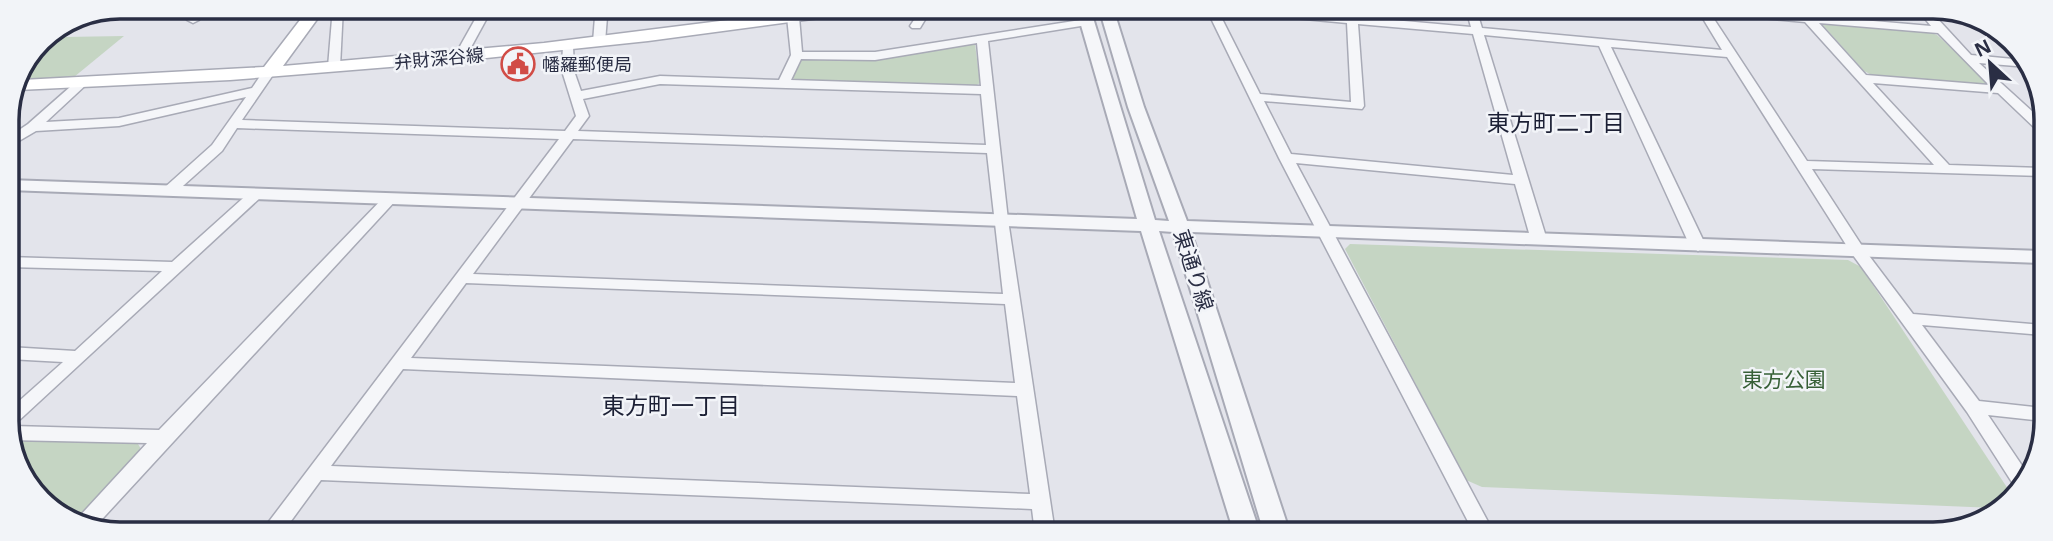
<svg xmlns="http://www.w3.org/2000/svg" width="2053" height="541" viewBox="0 0 2053 541" font-family="'Noto Sans','Noto Sans JP',sans-serif">
<style>
.green{fill:#c5d5c3}
.lines{fill:none;stroke-linecap:round;stroke-linejoin:round}
.minor-casing{stroke:#a8aab6;stroke-width:3}
.tertiary-casing{stroke:#a8aab6;stroke-width:4}
.secondary-casing{stroke:#a8aab6;stroke-width:3}
.minor{fill:#f5f6f9;fill-rule:evenodd}
.tertiary{fill:#f5f6f9;fill-rule:evenodd}
.secondary{fill:#fff;fill-rule:evenodd}
.labels{text-anchor:middle;dominant-baseline:central;stroke-width:5;stroke-linejoin:round;paint-order:stroke}
.far-street-label{font-size:18px;fill:#2a2e44;stroke:#f2f4f8}
.far-poi-label{font-size:18px;fill:#2a2e44;stroke:#f2f4f8;text-anchor:start}
.street-label{font-size:21px;fill:#2a2e44;stroke:#f2f4f8}
.park-label{font-size:21px;fill:#376037;stroke:#f2f4f8}
.neighbourhood-label{font-size:23px;fill:#1c2035;stroke:#f2f4f8}
.rim{fill:none;stroke:#2a2e44;stroke-width:3.5}
</style>
<rect width="100%" height="100%" fill="#e3e4eb"/>
<!-- green -->
<g class="green">
<path d="M 1820,22 L 1922,30 L 1937,35 L 1989,83 L 1985,85 L 1876,77 L 1864,71 Z"/>
<path d="M 124,36 L 74,77 L 23,79 L 31,59 L 64,37 Z"/>
<path d="M 970,43 L 975,44 L 980,83 L 975,86 L 797,81 L 793,78 L 802,59 L 874,59 Z"/>
<path d="M 1350,244 L 1848,260 L 1861,267 L 2010,492 L 1995,508 L 1482,487 L 1466,480 L 1345,249 Z"/>
<path d="M 12,438 L 138,444 L 141,449 L 75,520 L 40,501 L 9,444 L 9,439 Z"/>
</g>
<g class="lines">
<defs>
<g id="minor">
<path d="M 193,7 L 203,7 L 199,20 L 193,23 L 187,20 Z"/>
<path d="M 333,7 L 343,7 L 340,67 L 334,71 L 328,67 Z"/>
<path d="M 482,7 L 493,7 L 464,60 L 456,60 L 454,57 Z"/>
<path d="M 922,8 L 932,8 L 920,28 L 912,28 L 910,26 Z"/>
<path d="M 1110,8 L 1132,8 L 1104,14 L 1104,10 Z"/>
<path d="M 1206,8 L 1258,8 L 1471,27 L 1466,9 L 1476,9 L 1482,28 L 1722,50 L 1699,12 L 1692,9 L 1735,9 L 1931,26 L 1917,9 C 1935,9 1957,10 1974,19 L 1936,17 L 1971,55 L 2024,60 L 2028,67 L 1979,63 L 2044,122 L 2044,133 L 2039,132 L 1998,93 L 1873,83 L 1949,165 L 2044,168 L 2044,176 L 1812,169 L 1864,249 L 1913,314 L 2044,325 L 2044,335 L 1922,325 L 1979,401 L 2044,408 L 2044,421 L 1988,415 L 2027,473 L 2018,488 L 2015,487 L 1967,412 L 1850,251 L 1727,57 L 1611,47 L 1706,246 L 1698,251 L 1690,246 L 1599,46 L 1484,35 L 1547,240 L 1544,243 L 1534,243 L 1531,240 L 1515,184 L 1296,163 L 1494,533 L 1474,533 L 1279,158 ZM 1218,11 L 1347,23 L 1351,102 L 1260,94 ZM 1710,13 L 1805,22 L 1934,165 L 1807,161 ZM 1819,23 L 1938,33 L 1989,85 L 1866,75 ZM 1358,24 L 1473,34 L 1513,175 L 1291,154 L 1264,101 L 1362,109 L 1364,106 Z"/>
<path d="M 601,14 L 607,17 L 605,42 L 599,45 L 593,42 L 595,17 Z"/>
<path d="M 793,14 L 799,17 L 802,52 L 875,52 L 1087,19 L 1093,22 L 1087,25 L 988,41 L 1008,220 L 1055,533 L 1035,533 L 1032,509 L 321,480 L 283,532 L 261,532 L 559,139 L 237,128 L 222,151 L 174,194 L 164,194 L 162,191 L 164,188 L 212,145 L 246,97 L 119,126 L 36,131 L 7,148 L 7,138 L 28,124 L 78,80 L 82,79 L 88,83 L 46,122 L 119,118 L 252,88 L 265,69 L 269,68 L 275,72 L 242,120 L 565,131 L 576,116 L 562,71 L 563,44 L 567,43 L 573,46 L 574,71 L 581,91 L 660,76 L 779,80 L 791,55 L 787,17 ZM 977,43 L 981,86 L 791,80 L 801,59 L 875,60 ZM 660,84 L 981,94 L 986,145 L 578,131 L 589,116 L 583,99 ZM 573,139 L 987,153 L 1003,294 L 473,274 ZM 466,283 L 1005,304 L 1015,383 L 411,358 ZM 403,369 L 1017,396 L 1030,494 L 331,466 Z"/>
<path d="M 256,190 L 261,191 L 263,194 L 261,197 L 13,426 L 159,430 L 386,195 L 396,195 L 398,198 L 93,529 L 77,519 L 147,443 L 9,440 L 9,410 L 63,362 L 9,359 L 9,347 L 75,351 L 162,271 L 8,267 L 8,257 L 172,262 L 251,191 Z"/>
</g>
<path id="tertiary" d="M 1076,8 L 1090,8 L 1155,220 L 1169,221 L 1128,107 L 1099,8 L 1113,8 L 1144,107 L 1187,221 L 2044,251 L 2044,263 L 1191,232 L 1290,533 L 1264,533 L 1173,232 L 1159,231 L 1260,533 L 1234,533 L 1141,231 L 8,190 L 8,180 L 1137,219 Z"/>
<path id="secondary" d="M 310,7 L 326,7 L 283,66 L 544,43 L 824,8 L 865,8 L 857,13 L 648,41 L 439,63 L 230,80 L 18,90 L 22,80 L 264,67 Z"/>
</defs>
<!-- minor casing -->
<use href="#minor" class="minor-casing"/>
<!-- tertiary casing -->
<use href="#tertiary" class="tertiary-casing"/>
<!-- secondary casing -->
<use href="#secondary" class="secondary-casing"/>
<!-- minor -->
<use href="#minor" class="minor"/>
<!-- tertiary -->
<use href="#tertiary" class="tertiary"/>
<!-- secondary -->
<use href="#secondary" class="secondary"/>
</g>
<!-- icons -->
<defs>
<symbol id="civic-ring" viewBox="-11 -11 22 22"><circle r="9.5" fill="#f2f4f8" stroke="#d14c46" stroke-width="1.5"/><path d="M-.6-6.5H3V-4.5H.6V-3L4-1V1h2V6H-6V1h2V-1L-.6-3ZM-1.2 2.5V6h2.4V2.5Z" fill="#d14c46"/></symbol>
</defs>
<g fill-rule="evenodd">
<use href="#civic-ring" x="499" y="45" width="38" height="38"/>
</g>
<g class="labels">
<!-- far-street labels -->
<g class="far-street-label">
<text transform="translate(439 58) rotate(-5)">弁財深谷線</text>
</g>
<!-- far-poi labels -->
<g class="far-poi-label">
<text x="542" y="64">幡羅郵便局</text>
</g>
<!-- street labels -->
<g class="street-label">
<text transform="translate(1194 270) rotate(72)">東通り線</text>
</g>
<!-- park labels -->
<g class="park-label">
<text x="1784" y="379">東方公園</text>
</g>
<!-- neighbourhood labels -->
<g class="neighbourhood-label">
<text x="1556" y="122">東方町二丁目</text>
<text x="671" y="405">東方町一丁目</text>
</g>
</g>
<!-- crop -->
<path d="M0 0H2053V541H0ZM120 19H1933A101 101 0 0 1 2034 120V421A101 101 0 0 1 1933 522H120A101 101 0 0 1 19 421V120A101 101 0 0 1 120 19Z" fill="#f2f4f8" fill-rule="evenodd"/>
<path class="rim" d="M120 19H1933A101 101 0 0 1 2034 120V421A101 101 0 0 1 1933 522H120A101 101 0 0 1 19 421V120A101 101 0 0 1 120 19Z"/>
<!-- north arrow -->
<g transform="translate(1990 63) rotate(334)" stroke="#f2f4f8" stroke-width="5" paint-order="stroke">
<path d="M0-5L12 26L0 18L-12 26Z" fill="#2a2e44"/>
<text y="-10" font-size="19" font-weight="bold" text-anchor="middle" fill="#2a2e44">N</text>
</g>
</svg>
